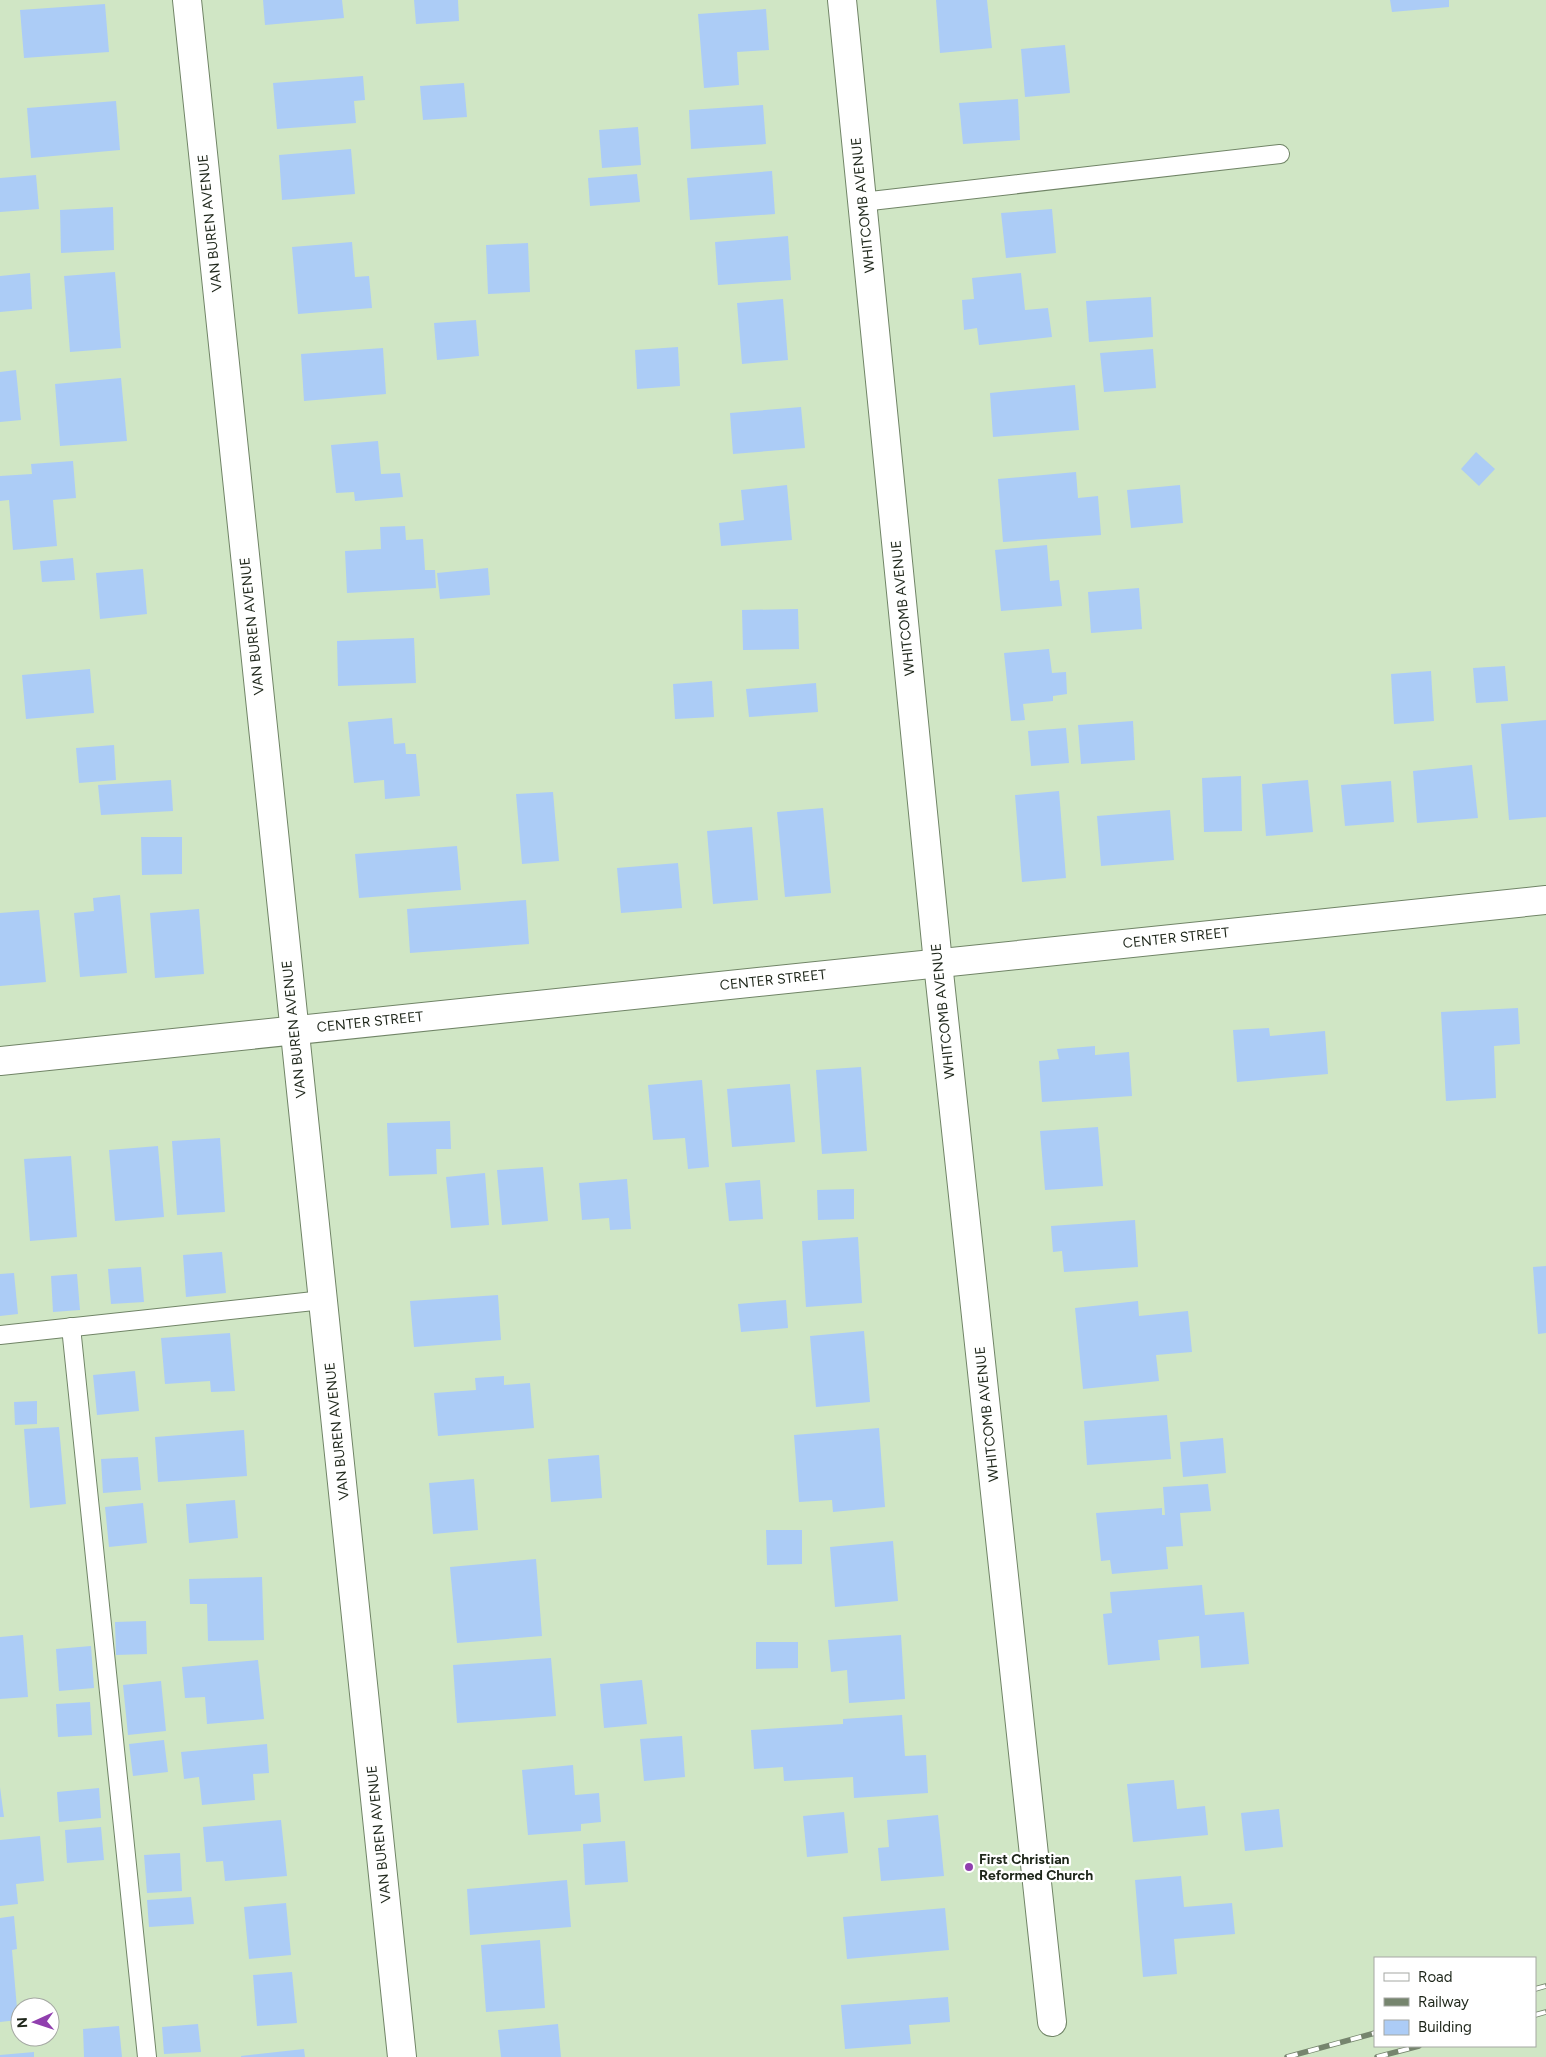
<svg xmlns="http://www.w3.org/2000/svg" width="1546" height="2057" viewBox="0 0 1546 2057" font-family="Figtree,sans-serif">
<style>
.building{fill:#acccf6}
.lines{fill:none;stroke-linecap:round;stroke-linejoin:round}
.lane-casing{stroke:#708466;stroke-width:20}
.street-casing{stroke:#708466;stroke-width:30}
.lane{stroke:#fff;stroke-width:18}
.street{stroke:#fff;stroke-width:28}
.rail-casing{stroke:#76856e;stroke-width:5.5}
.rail{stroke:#fff;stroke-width:4;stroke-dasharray:11;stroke-linecap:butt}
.poi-dot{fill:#903fae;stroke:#fff;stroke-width:2}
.labels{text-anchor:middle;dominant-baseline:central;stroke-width:4.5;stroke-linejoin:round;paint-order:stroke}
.street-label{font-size:14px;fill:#1e261a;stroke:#fff}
.poi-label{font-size:14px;font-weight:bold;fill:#1e261a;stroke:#fff;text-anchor:start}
</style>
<rect width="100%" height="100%" fill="#d0e6c5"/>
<!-- building -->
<g class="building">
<path d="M 263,0 L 342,0 L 344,18 L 265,25 Z"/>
<path d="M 414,0 L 458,0 L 459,21 L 416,24 Z"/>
<path d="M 936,0 L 987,0 L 992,48 L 940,53 Z"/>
<path d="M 1390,0 L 1449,0 L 1449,7 L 1392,12 Z"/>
<path d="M 105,4 L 109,52 L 24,58 L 20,10 Z"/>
<path d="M 766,9 L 769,50 L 737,52 L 739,85 L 704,88 L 698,14 Z"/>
<path d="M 1065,45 L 1070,93 L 1025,97 L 1021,49 Z"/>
<path d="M 363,76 L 365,100 L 354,101 L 356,123 L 277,129 L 273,83 Z"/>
<path d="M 464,83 L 467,117 L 423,120 L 420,86 Z"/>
<path d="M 1018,99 L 1020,140 L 963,144 L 959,103 Z"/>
<path d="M 116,101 L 120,150 L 31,158 L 27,108 Z"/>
<path d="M 763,105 L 766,144 L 691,149 L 689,110 Z"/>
<path d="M 638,127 L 641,165 L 602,168 L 599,130 Z"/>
<path d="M 351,149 L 355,194 L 282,200 L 279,155 Z"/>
<path d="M 772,171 L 775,214 L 690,220 L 687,178 Z"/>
<path d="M 637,174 L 640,202 L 590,206 L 588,178 Z"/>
<path d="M 36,175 L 39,209 L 0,212 L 0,178 Z"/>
<path d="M 113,207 L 114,250 L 61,253 L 60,210 Z"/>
<path d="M 1052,209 L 1056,253 L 1006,258 L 1001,213 Z"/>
<path d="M 788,236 L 791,280 L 718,285 L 715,242 Z"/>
<path d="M 352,242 L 355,277 L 369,276 L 372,308 L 298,314 L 292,247 Z"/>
<path d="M 528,243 L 530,292 L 488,294 L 486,245 Z"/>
<path d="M 115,272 L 121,348 L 70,352 L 64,276 Z"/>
<path d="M 30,273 L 32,309 L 0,312 L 0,276 Z"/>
<path d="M 1021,273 L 1025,310 L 1048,308 L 1052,337 L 979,345 L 977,328 L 964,330 L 962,300 L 974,299 L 972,278 Z"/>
<path d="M 1151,297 L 1153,337 L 1089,342 L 1086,301 Z"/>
<path d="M 783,299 L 788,360 L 742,364 L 737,303 Z"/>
<path d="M 476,320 L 479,356 L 437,360 L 434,323 Z"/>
<path d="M 678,347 L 680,386 L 637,389 L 635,350 Z"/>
<path d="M 383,348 L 386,394 L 304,401 L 301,354 Z"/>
<path d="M 1153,349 L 1156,388 L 1104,392 L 1100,353 Z"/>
<path d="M 16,370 L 21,420 L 0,422 L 0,372 Z"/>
<path d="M 121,378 L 127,441 L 60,446 L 55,384 Z"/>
<path d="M 1075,385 L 1079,430 L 993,437 L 990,393 Z"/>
<path d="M 801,407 L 805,448 L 733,454 L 730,413 Z"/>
<path d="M 378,441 L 381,474 L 400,473 L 403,497 L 355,501 L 354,492 L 336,493 L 331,445 Z"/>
<path d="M 1476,452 L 1495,469 L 1479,486 L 1461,469 Z"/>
<path d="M 73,461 L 76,498 L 53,500 L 57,546 L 13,550 L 9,500 L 0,501 L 0,476 L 32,474 L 31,464 Z"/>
<path d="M 1076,472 L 1078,498 L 1098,496 L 1101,535 L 1003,542 L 998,479 Z"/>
<path d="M 787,485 L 792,540 L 721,546 L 719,523 L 744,520 L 741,490 Z"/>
<path d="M 1180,485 L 1183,523 L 1131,528 L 1127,490 Z"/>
<path d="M 405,526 L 406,540 L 423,539 L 425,570 L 435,570 L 436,588 L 347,593 L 345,551 L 381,549 L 380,527 Z"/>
<path d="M 1047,545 L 1050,581 L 1059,580 L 1062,606 L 1001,611 L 995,550 Z"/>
<path d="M 73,558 L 75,580 L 42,582 L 40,561 Z"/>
<path d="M 488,568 L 490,595 L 440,599 L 437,573 Z"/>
<path d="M 143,569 L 147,614 L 100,619 L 96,573 Z"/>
<path d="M 1139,588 L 1142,629 L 1091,633 L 1088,592 Z"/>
<path d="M 798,609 L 799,649 L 743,650 L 742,610 Z"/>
<path d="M 414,638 L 416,683 L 338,686 L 337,641 Z"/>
<path d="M 1049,649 L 1052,673 L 1066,672 L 1067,694 L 1053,696 L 1053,701 L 1023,704 L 1025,720 L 1011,721 L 1004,653 Z"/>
<path d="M 1505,666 L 1508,701 L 1476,703 L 1473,668 Z"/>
<path d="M 90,669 L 94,713 L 26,719 L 22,675 Z"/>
<path d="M 1431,671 L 1434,721 L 1394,724 L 1391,674 Z"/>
<path d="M 712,681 L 714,717 L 675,719 L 673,684 Z"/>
<path d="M 816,683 L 818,712 L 749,717 L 746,689 Z"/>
<path d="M 392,718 L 394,744 L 405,743 L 406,754 L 416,754 L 420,796 L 385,799 L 384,780 L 354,783 L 348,722 Z"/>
<path d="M 1546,720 L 1546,817 L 1509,820 L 1501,724 Z"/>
<path d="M 1133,721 L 1135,760 L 1081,764 L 1078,725 Z"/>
<path d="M 1066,728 L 1069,763 L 1031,766 L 1028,731 Z"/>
<path d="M 114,745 L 116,780 L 79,783 L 76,748 Z"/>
<path d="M 1472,765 L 1478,818 L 1417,823 L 1413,771 Z"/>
<path d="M 1241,776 L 1242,831 L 1204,832 L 1202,778 Z"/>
<path d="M 171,780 L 173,811 L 101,815 L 98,785 Z"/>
<path d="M 1308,780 L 1313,832 L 1266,836 L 1262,784 Z"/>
<path d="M 1391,781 L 1394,822 L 1345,826 L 1341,785 Z"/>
<path d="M 1059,791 L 1066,878 L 1022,882 L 1015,795 Z"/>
<path d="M 553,792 L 559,861 L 522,864 L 516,794 Z"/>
<path d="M 823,808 L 831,893 L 785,897 L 777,812 Z"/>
<path d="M 1170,810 L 1174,860 L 1101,866 L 1097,816 Z"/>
<path d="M 752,827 L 758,900 L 713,904 L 707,831 Z"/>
<path d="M 141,837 L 182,837 L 182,874 L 142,875 Z"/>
<path d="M 457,846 L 461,890 L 359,898 L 355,854 Z"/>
<path d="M 678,863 L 682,908 L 621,913 L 617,868 Z"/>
<path d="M 120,895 L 127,973 L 80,977 L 74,913 L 94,911 L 93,898 Z"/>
<path d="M 526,900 L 529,944 L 410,953 L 407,909 Z"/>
<path d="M 199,909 L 204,974 L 155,978 L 150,913 Z"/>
<path d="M 39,910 L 46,982 L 0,986 L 0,913 Z"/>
<path d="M 1518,1008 L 1520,1044 L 1494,1046 L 1496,1098 L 1446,1101 L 1441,1012 Z"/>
<path d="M 1269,1028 L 1270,1036 L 1325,1031 L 1328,1074 L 1237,1082 L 1233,1030 Z"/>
<path d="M 1095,1046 L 1095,1055 L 1129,1052 L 1132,1096 L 1042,1102 L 1039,1061 L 1059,1059 L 1057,1049 Z"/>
<path d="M 861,1067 L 867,1151 L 822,1154 L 816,1070 Z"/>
<path d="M 702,1080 L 709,1167 L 688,1169 L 685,1138 L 653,1140 L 648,1085 Z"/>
<path d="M 790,1084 L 795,1142 L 732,1147 L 727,1089 Z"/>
<path d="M 450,1121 L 451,1149 L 436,1149 L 437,1174 L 389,1176 L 387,1123 Z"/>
<path d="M 1098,1127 L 1103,1186 L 1045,1190 L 1040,1131 Z"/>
<path d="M 220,1138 L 225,1212 L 177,1215 L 172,1141 Z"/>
<path d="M 158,1146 L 164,1217 L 115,1221 L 109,1150 Z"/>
<path d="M 71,1156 L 77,1237 L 30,1241 L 24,1159 Z"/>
<path d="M 543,1167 L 548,1221 L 502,1225 L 497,1170 Z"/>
<path d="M 485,1173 L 489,1225 L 451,1228 L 446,1177 Z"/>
<path d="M 627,1179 L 631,1229 L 610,1230 L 609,1218 L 582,1220 L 579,1183 Z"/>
<path d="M 760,1180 L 763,1219 L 729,1221 L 725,1183 Z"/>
<path d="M 854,1189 L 854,1219 L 818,1220 L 817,1190 Z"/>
<path d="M 1135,1220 L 1138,1267 L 1064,1272 L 1062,1251 L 1053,1252 L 1051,1226 Z"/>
<path d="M 858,1237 L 862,1303 L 806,1307 L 802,1241 Z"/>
<path d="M 222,1252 L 226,1293 L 186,1297 L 183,1255 Z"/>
<path d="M 1546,1266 L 1546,1333 L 1538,1334 L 1533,1267 Z"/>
<path d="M 141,1267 L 144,1302 L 111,1304 L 108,1269 Z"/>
<path d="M 14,1273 L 18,1314 L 0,1316 L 0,1274 Z"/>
<path d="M 77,1274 L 80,1310 L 53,1312 L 51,1276 Z"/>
<path d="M 498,1295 L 501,1340 L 414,1347 L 410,1301 Z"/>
<path d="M 786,1300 L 788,1328 L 741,1332 L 738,1304 Z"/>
<path d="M 1138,1301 L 1139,1316 L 1188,1311 L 1192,1352 L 1156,1355 L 1159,1381 L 1083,1389 L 1075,1308 Z"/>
<path d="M 864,1331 L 870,1402 L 816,1407 L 810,1336 Z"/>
<path d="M 230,1333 L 235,1391 L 211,1392 L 210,1381 L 165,1384 L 161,1338 Z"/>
<path d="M 135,1371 L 139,1411 L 97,1415 L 93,1375 Z"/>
<path d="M 504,1376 L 504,1385 L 530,1383 L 534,1428 L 438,1436 L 434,1393 L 476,1390 L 475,1378 Z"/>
<path d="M 37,1401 L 37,1424 L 15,1425 L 14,1402 Z"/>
<path d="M 1167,1415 L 1171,1459 L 1087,1465 L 1084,1421 Z"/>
<path d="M 59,1427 L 66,1504 L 30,1508 L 24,1429 Z"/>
<path d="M 879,1428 L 885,1507 L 833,1512 L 832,1500 L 799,1502 L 794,1435 Z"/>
<path d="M 244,1430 L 247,1476 L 158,1482 L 155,1437 Z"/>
<path d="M 1223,1438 L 1226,1473 L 1183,1477 L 1180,1442 Z"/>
<path d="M 599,1455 L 602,1498 L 551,1502 L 548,1459 Z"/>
<path d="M 138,1457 L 141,1490 L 103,1493 L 101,1459 Z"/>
<path d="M 474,1479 L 478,1530 L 433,1534 L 429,1483 Z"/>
<path d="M 1208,1484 L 1211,1511 L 1180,1513 L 1183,1546 L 1166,1547 L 1168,1569 L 1112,1574 L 1110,1560 L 1101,1561 L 1096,1513 L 1162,1508 L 1162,1515 L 1165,1515 L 1163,1487 Z"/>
<path d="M 235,1500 L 238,1538 L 189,1543 L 186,1504 Z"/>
<path d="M 143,1503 L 147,1543 L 109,1547 L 105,1507 Z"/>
<path d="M 766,1530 L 802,1530 L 802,1564 L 767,1565 Z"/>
<path d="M 893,1541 L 898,1601 L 835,1607 L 830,1547 Z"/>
<path d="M 536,1559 L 542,1636 L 457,1643 L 450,1567 Z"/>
<path d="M 262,1577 L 264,1640 L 208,1641 L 207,1604 L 190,1604 L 189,1579 Z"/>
<path d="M 1202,1585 L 1205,1615 L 1244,1612 L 1249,1664 L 1201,1668 L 1199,1636 L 1158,1640 L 1160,1660 L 1108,1665 L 1103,1614 L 1112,1613 L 1110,1592 Z"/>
<path d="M 146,1621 L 147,1654 L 116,1655 L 115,1622 Z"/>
<path d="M 23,1635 L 28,1697 L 0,1699 L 0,1637 Z"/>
<path d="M 901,1635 L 905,1699 L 849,1703 L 847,1670 L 831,1672 L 828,1640 Z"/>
<path d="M 756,1642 L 798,1642 L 798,1668 L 756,1669 Z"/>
<path d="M 91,1646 L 94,1688 L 59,1691 L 56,1649 Z"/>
<path d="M 551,1658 L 556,1716 L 457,1723 L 453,1665 Z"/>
<path d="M 258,1660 L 264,1719 L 207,1724 L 205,1697 L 185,1698 L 182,1667 Z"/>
<path d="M 642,1680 L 647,1724 L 604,1728 L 600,1684 Z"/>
<path d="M 161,1681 L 166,1731 L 128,1735 L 123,1685 Z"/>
<path d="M 90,1702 L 92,1735 L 58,1737 L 56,1704 Z"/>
<path d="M 902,1715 L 905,1756 L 926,1755 L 928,1793 L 854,1798 L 853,1777 L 784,1781 L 783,1767 L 754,1769 L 751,1730 L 843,1724 L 843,1719 Z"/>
<path d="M 682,1736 L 685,1777 L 644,1781 L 640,1739 Z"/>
<path d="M 164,1740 L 168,1772 L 133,1776 L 129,1744 Z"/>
<path d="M 267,1744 L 269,1773 L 253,1774 L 255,1800 L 202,1805 L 199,1777 L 184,1779 L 181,1752 Z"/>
<path d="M 573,1765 L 575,1795 L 599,1793 L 601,1822 L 581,1824 L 581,1831 L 528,1835 L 522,1770 Z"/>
<path d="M 1174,1780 L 1177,1809 L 1205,1806 L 1208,1835 L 1133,1842 L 1127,1784 Z"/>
<path d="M 0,1787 L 4,1817 L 0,1817 Z"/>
<path d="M 99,1788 L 101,1818 L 59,1822 L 57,1792 Z"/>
<path d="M 1279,1809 L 1283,1847 L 1245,1851 L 1241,1813 Z"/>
<path d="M 844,1812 L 848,1853 L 807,1857 L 803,1816 Z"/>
<path d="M 938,1815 L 944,1876 L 881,1881 L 878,1848 L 889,1847 L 887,1820 Z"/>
<path d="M 281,1820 L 287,1876 L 225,1881 L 223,1861 L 206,1862 L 203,1827 Z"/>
<path d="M 101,1827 L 104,1860 L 67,1863 L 65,1830 Z"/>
<path d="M 40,1836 L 44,1881 L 16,1884 L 18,1904 L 0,1906 L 0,1840 Z"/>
<path d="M 625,1841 L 628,1882 L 585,1885 L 583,1844 Z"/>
<path d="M 180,1853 L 182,1891 L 147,1893 L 144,1855 Z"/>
<path d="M 1181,1876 L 1184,1907 L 1232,1903 L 1235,1934 L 1174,1939 L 1177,1974 L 1143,1977 L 1135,1880 Z"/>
<path d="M 567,1880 L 571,1927 L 470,1935 L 467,1889 Z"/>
<path d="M 191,1897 L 194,1924 L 149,1927 L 147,1900 Z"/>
<path d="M 286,1903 L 291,1955 L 249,1959 L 244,1907 Z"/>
<path d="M 945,1908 L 949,1950 L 847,1959 L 843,1917 Z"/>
<path d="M 14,1916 L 17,1949 L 12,1950 L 18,2020 L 0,2022 L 0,1918 Z"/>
<path d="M 540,1940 L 545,2008 L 486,2012 L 481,1945 Z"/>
<path d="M 292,1972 L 297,2023 L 257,2026 L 253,1975 Z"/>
<path d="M 948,1997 L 950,2022 L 909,2025 L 911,2044 L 845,2049 L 841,2005 Z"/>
<path d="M 198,2024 L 201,2052 L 164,2054 L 162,2027 Z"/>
<path d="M 558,2024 L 561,2057 L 501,2057 L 498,2030 Z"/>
<path d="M 119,2026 L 122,2057 L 84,2057 L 83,2029 Z"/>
<path d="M 304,2049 L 305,2057 L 241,2057 L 241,2056 Z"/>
<path d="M 34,2052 L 34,2057 L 0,2057 L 0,2055 Z"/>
</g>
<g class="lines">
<defs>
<g id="lane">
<path d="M 862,202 L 1280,154"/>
<path d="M 71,1327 L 147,2057"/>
<path d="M 0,1335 L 323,1300"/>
</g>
<g id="street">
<path d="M 187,0 L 402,2057"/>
<path d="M 842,0 L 938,963 L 1052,2022"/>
<path d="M 0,1061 L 1546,900"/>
</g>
</defs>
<!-- lane casing -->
<use href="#lane" class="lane-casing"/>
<!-- street casing -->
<use href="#street" class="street-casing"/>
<!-- lane -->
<use href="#lane" class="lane"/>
<!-- street -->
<use href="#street" class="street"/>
<defs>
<g id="rail">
<path d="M 1535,1989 L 1546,1986"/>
<path d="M 1535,2015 L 1546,2012"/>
<path d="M 1287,2057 L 1375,2033"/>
<path d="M 1377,2057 L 1419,2046"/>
</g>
</defs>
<!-- rail casing -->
<use href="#rail" class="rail-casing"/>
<!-- rail -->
<use href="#rail" class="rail"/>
</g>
<!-- markers -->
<circle class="poi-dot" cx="969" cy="1867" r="5"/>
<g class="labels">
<!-- street labels -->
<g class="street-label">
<text transform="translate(863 205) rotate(-96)">WHITCOMB AVENUE</text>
<text transform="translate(210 223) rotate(-96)">VAN BUREN AVENUE</text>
<text transform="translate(903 608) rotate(-96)">WHITCOMB AVENUE</text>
<text transform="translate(252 626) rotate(-96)">VAN BUREN AVENUE</text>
<text transform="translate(1176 938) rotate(-6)">CENTER STREET</text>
<text transform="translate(773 980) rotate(-6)">CENTER STREET</text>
<text transform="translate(943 1011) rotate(-96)">WHITCOMB AVENUE</text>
<text transform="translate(370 1022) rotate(-6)">CENTER STREET</text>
<text transform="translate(294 1029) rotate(-96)">VAN BUREN AVENUE</text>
<text transform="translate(987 1414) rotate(-96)">WHITCOMB AVENUE</text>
<text transform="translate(337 1431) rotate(-96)">VAN BUREN AVENUE</text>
<text transform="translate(379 1834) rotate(-96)">VAN BUREN AVENUE</text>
</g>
<!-- poi labels -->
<g class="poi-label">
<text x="979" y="1859">First Christian<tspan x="979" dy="16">Reformed Church</tspan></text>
</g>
</g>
<!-- legend -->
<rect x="1374" y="1957" width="162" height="90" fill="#ffffff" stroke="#a5a8a3"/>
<rect x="1384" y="1973" width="25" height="8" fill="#ffffff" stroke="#a5a8a3"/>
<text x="1418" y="1982" font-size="15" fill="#1e261a">Road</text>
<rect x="1384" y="1998" width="25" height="8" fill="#76856e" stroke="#a5a8a3"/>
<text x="1418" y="2007" font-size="15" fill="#1e261a">Railway</text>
<rect x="1384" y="2020" width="25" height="15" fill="#acccf6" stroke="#a5a8a3"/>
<text x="1418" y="2032" font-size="15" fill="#1e261a">Building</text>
<!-- north arrow -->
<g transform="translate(35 2022) rotate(267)"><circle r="24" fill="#ffffff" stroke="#a5a8a3"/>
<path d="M0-4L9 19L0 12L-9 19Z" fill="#903fae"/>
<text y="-8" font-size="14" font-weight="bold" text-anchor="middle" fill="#1e261a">N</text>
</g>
</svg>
